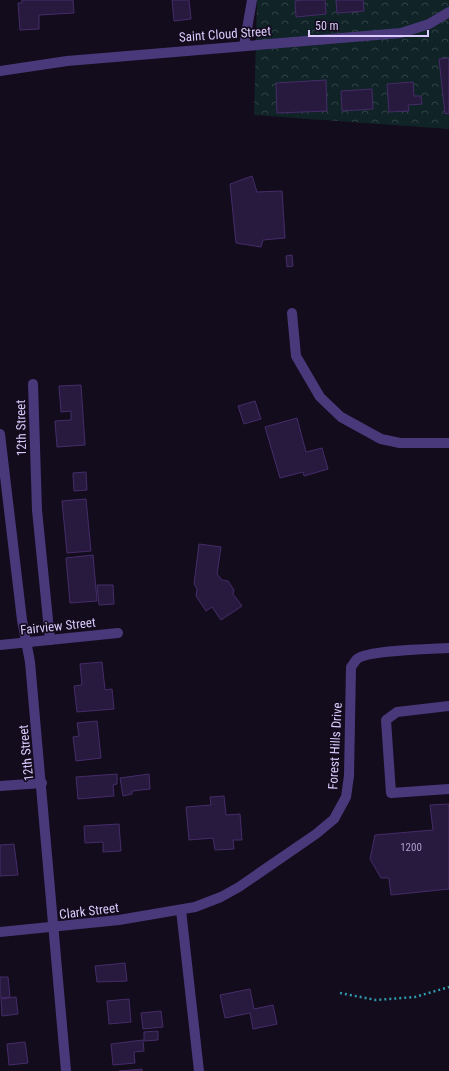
<svg xmlns="http://www.w3.org/2000/svg" width="449" height="1071" viewBox="0 0 449 1071" font-family="'Roboto Condensed',sans-serif">
<style>
.forest{fill:url(#forest-crowns)}
.building{fill:#28193e;stroke:#452c69}
.lines{fill:none;stroke-linecap:round;stroke-linejoin:round}
.path{stroke:#3098ab;stroke-width:2.5;stroke-dasharray:2 3;stroke-linecap:butt}
.minor{stroke:#49397b;stroke-width:10}
.labels{text-anchor:middle;dominant-baseline:central;stroke-width:3.5;stroke-linejoin:round;paint-order:stroke}
.number-label{font-size:11px;fill:#ae9ecd}
.street-label{font-size:13px;fill:#dbcafd;stroke:#130c1d}
</style>
<defs>
<pattern id="forest-crowns" width="20" height="18" patternUnits="userSpaceOnUse"><rect width="20" height="18" fill="#102327"/><path d="M2 6a3 3 0 1 1 6 0M12 15a3 3 0 1 1 6 0" fill="none" stroke="#324247"/></pattern>
</defs>
<rect width="100%" height="100%" fill="#130c1d"/>
<!-- forest -->
<path class="forest" d="M 257,0 L 449,0 L 449,129 L 254,115 Z"/>
<!-- building -->
<g class="building">
<path d="M 22,0 L 73,0 L 74,13 L 39,15 L 39,29 L 20,30 L 18,3 L 22,3 Z"/>
<path d="M 172,0 L 189,0 L 191,19 L 174,21 Z"/>
<path d="M 302,0 L 325,0 L 326,14 L 296,17 L 295,1 Z"/>
<path d="M 336,0 L 363,0 L 364,11 L 337,13 Z"/>
<path d="M 449,58 L 449,113 L 445,114 L 439,59 Z"/>
<path d="M 326,80 L 327,111 L 277,113 L 276,83 Z"/>
<path d="M 413,82 L 414,96 L 421,96 L 422,104 L 408,105 L 409,111 L 389,112 L 387,84 Z"/>
<path d="M 372,89 L 373,109 L 342,111 L 341,91 Z"/>
<path d="M 252,176 L 257,192 L 282,191 L 285,238 L 263,240 L 261,247 L 236,243 L 230,184 Z"/>
<path d="M 292,255 L 293,266 L 287,267 L 286,256 Z"/>
<path d="M 81,385 L 85,445 L 57,447 L 55,421 L 71,420 L 71,411 L 61,412 L 59,386 Z"/>
<path d="M 255,401 L 261,419 L 244,424 L 238,406 Z"/>
<path d="M 297,418 L 306,452 L 322,448 L 328,469 L 304,476 L 303,472 L 280,478 L 265,427 Z"/>
<path d="M 86,472 L 87,490 L 74,491 L 73,473 Z"/>
<path d="M 86,499 L 91,551 L 67,553 L 62,501 Z"/>
<path d="M 199,544 L 221,547 L 217,574 L 222,580 L 228,581 L 234,590 L 233,594 L 242,606 L 221,620 L 212,607 L 206,611 L 196,596 L 197,589 L 194,584 Z"/>
<path d="M 93,555 L 97,601 L 70,603 L 66,558 Z"/>
<path d="M 97,585 L 113,585 L 114,604 L 99,605 Z"/>
<path d="M 102,662 L 105,690 L 112,689 L 114,709 L 77,712 L 74,686 L 82,685 L 80,664 Z"/>
<path d="M 97,721 L 101,758 L 76,761 L 73,737 L 79,736 L 77,723 Z"/>
<path d="M 117,774 L 117,784 L 113,785 L 114,796 L 78,799 L 76,777 Z"/>
<path d="M 149,774 L 150,789 L 132,791 L 132,794 L 123,796 L 120,778 Z"/>
<path d="M 224,796 L 226,815 L 240,814 L 242,840 L 233,840 L 234,849 L 215,850 L 213,838 L 189,840 L 186,807 L 211,805 L 210,797 Z"/>
<path d="M 449,804 L 449,889 L 391,895 L 389,878 L 381,878 L 370,859 L 375,835 L 433,830 L 430,805 Z"/>
<path d="M 119,824 L 121,851 L 103,852 L 103,842 L 85,843 L 84,826 Z"/>
<path d="M 14,844 L 18,875 L 0,876 L 0,845 Z"/>
<path d="M 125,963 L 127,981 L 97,982 L 95,966 Z"/>
<path d="M 0,977 L 8,977 L 10,997 L 0,998 Z"/>
<path d="M 250,989 L 254,1009 L 273,1005 L 277,1024 L 253,1029 L 250,1013 L 225,1018 L 220,995 Z"/>
<path d="M 16,997 L 18,1014 L 2,1016 L 1,999 Z"/>
<path d="M 129,999 L 131,1022 L 109,1024 L 107,1001 Z"/>
<path d="M 161,1011 L 163,1027 L 143,1029 L 141,1013 Z"/>
<path d="M 158,1031 L 158,1040 L 144,1041 L 144,1032 Z"/>
<path d="M 143,1040 L 144,1051 L 134,1052 L 135,1063 L 113,1065 L 111,1044 Z"/>
<path d="M 25,1042 L 28,1063 L 9,1065 L 7,1044 Z"/>
<path d="M 142,1069 L 142,1071 L 119,1071 Z"/>
</g>
<g class="lines">
<!-- path -->
<path class="path" d="M 340,993 L 376,1000 L 415,997 L 449,987"/>
<!-- minor -->
<g class="minor">
<path d="M 244,46 L 252,0"/>
<path d="M 0,71 L 67,61 L 401,33 L 429,24 L 449,12"/>
<path d="M 292,313 L 296,356 L 320,397 L 341,417 L 381,439 L 400,443 L 449,443"/>
<path d="M 33,384 L 37,510 L 50,640"/>
<path d="M 0,434 L 22,620 L 30,662 L 66,1071"/>
<path d="M 0,645 L 118,633"/>
<path d="M 449,706 L 397,712 L 386,720 L 391,793 L 449,789"/>
<path d="M 0,786 L 42,783"/>
<path d="M 181,910 L 199,1071"/>
<path d="M 0,932 L 119,920 L 195,907 L 221,897 L 239,887 L 316,834 L 334,819 L 346,797 L 349,776 L 351,667 C 353,665 355,661 357,659 C 368,650 432,649 449,648"/>
</g>
</g>
<g class="labels">
<!-- number labels -->
<g class="number-label">
<text x="411" y="847">1200</text>
</g>
<!-- street labels -->
<g class="street-label">
<text transform="translate(225 34) rotate(-4)">Saint Cloud Street</text>
<text transform="translate(21 428) rotate(-91)">12th Street</text>
<text transform="translate(58 626) rotate(-6)">Fairview Street</text>
<text transform="translate(335 746) rotate(-87)">Forest Hills Drive</text>
<text transform="translate(26 753) rotate(-96)">12th Street</text>
<text transform="translate(89 911) rotate(-7)">Clark Street</text>
</g>
</g>
<!-- scale -->
<path d="M309 30v6h119v-6" fill="none" stroke="#dbcafd" stroke-width="2"/>
<text x="315" y="30" font-size="12" fill="#dbcafd" stroke="#130c1d" stroke-width="3" paint-order="stroke">50 m</text>
</svg>
